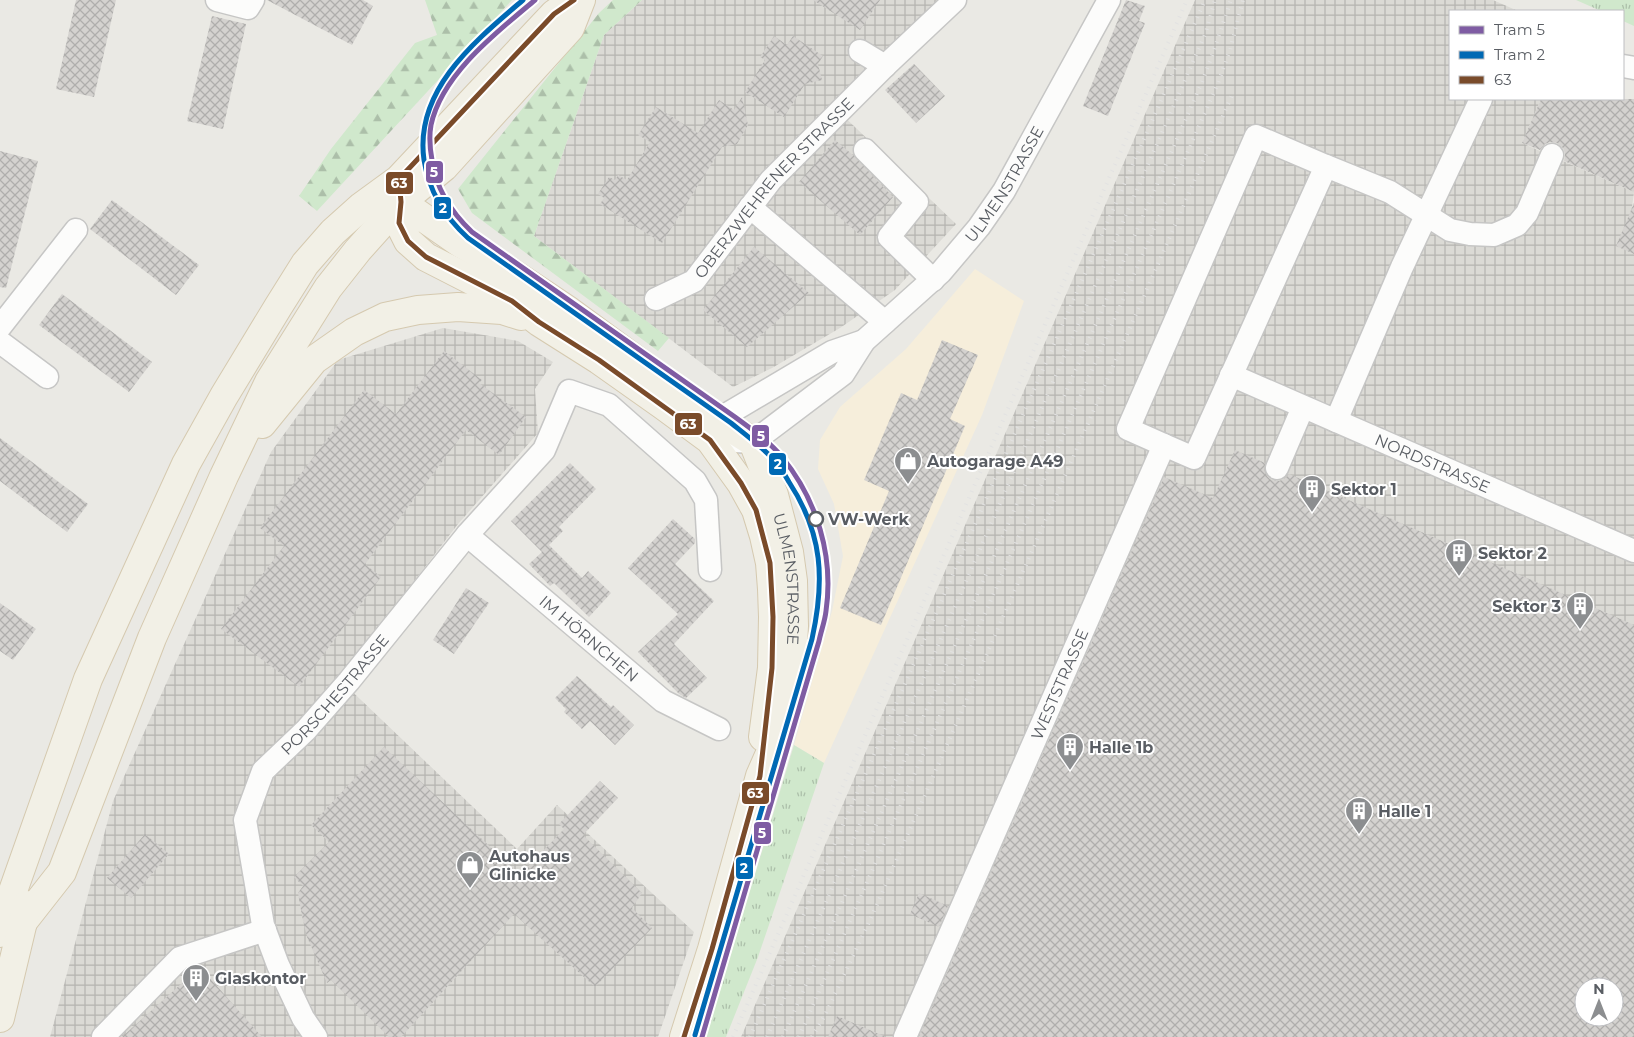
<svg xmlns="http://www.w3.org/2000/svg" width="1634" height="1037" viewBox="0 0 1634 1037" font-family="Montserrat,sans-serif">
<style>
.commercial{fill:#f6eedb}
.industrial{fill:url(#industrial-grid);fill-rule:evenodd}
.grass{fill:url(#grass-tufts)}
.forest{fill:url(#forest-firs)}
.building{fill:url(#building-cross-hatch);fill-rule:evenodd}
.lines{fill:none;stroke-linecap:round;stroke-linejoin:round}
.minor-casing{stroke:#c6c6c5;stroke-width:25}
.major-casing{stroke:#d5c9af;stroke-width:30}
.minor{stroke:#fcfcfb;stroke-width:22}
.major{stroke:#f2f0e6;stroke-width:28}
.rail{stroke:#e2e2e2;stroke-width:4;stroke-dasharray:1 6;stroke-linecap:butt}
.bus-1-casing{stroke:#fff;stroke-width:9}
.bus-1{stroke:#7a4b2a;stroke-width:5}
.tram-1-casing{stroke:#fff;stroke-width:9}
.tram-2-casing{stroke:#fff;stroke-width:9}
.tram-1{stroke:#7f5ca3;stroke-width:5}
.tram-2{stroke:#0069b4;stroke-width:5}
.stop-dot{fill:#fff;stroke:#595d63;stroke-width:2.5}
.labels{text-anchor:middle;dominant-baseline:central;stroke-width:4;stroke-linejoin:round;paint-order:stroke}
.street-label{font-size:16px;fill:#595d63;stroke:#fff}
.poi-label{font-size:16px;font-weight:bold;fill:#595d63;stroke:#fff;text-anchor:start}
.stop-label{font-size:16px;font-weight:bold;fill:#595d63;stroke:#fff;text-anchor:start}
.line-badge{stroke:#fff;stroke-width:2}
.badge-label{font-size:14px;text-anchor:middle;font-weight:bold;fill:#fff}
</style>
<defs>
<pattern id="industrial-grid" width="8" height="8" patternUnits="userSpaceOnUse" patternTransform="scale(1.25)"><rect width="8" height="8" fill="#dbdad5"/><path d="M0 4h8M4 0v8" fill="none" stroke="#b5b4b0"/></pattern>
<pattern id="grass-tufts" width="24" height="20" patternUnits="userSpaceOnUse" patternTransform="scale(1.25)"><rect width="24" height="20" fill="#d0e8cc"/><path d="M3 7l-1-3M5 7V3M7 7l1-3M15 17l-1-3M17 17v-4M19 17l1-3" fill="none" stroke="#acbfa9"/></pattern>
<pattern id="forest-firs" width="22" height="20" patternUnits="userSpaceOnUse" patternTransform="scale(1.25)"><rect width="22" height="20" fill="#d0e8cc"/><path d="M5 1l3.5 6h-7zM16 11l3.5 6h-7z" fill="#acbfa9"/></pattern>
<pattern id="building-cross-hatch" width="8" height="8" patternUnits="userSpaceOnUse" patternTransform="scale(1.25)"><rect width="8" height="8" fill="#d4d2cf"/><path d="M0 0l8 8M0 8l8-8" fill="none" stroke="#afaeac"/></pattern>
</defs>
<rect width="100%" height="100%" fill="#eae9e4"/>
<!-- commercial -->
<path class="commercial" d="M 975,269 L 1024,301 L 982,415 L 824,763 L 794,745 L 832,611 L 843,556 L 834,504 L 818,469 L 820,440 L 840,407 L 906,349 Z"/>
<!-- industrial -->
<g class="industrial">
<path d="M 642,0 L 938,0 L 831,104 L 956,224 L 895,290 L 840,328 L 772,368 L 733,387 L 534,236 L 604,35 Z"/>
<path d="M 1195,0 L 1493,0 L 1518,11 L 1450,11 L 1450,99 L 1541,99 L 1522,143 L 1634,192 L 1632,207 L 1634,208 L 1634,1037 L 741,1037 ZM 1584,987 L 1614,987 L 1614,1017 L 1584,1017 Z"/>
<path d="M 443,328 L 518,341 L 553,362 L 535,389 L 538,433 L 458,524 L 339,679 L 517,849 L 557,805 L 694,932 L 658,1037 L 50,1037 L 113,801 L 271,452 L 338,360 Z"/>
</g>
<!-- grass -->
<g class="grass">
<path d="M 1576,0 L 1634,0 L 1634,26 L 1623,21 L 1623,11 L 1601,11 Z"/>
<path d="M 794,745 L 824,763 L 758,957 L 726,1037 L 706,1037 Z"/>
</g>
<!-- forest -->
<g class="forest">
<path d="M 425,0 L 512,0 L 317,211 L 299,196 L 331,149 L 415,43 L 437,35 Z"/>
<path d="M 613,0 L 642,0 L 604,35 L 534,236 L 669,338 L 658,351 L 472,213 L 458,189 L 599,13 Z"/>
</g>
<!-- building -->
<g class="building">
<path d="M 76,0 L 116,0 L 94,97 L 56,89 Z"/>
<path d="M 267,0 L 363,0 L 373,6 L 352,45 Z"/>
<path d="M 813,0 L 880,0 L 860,30 Z"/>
<path d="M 1126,0 L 1145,6 L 1139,21 L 1145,23 L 1108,116 L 1083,106 Z"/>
<path d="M 212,16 L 246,24 L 223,129 L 187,121 Z"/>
<path d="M 774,36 L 787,45 L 793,36 L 823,56 L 818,64 L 822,80 L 805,84 L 784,117 L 745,92 L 765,60 L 760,57 Z"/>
<path d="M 914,64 L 945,96 L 916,123 L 885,90 Z"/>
<path d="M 742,97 L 748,125 L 737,144 L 722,147 L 662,243 L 600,204 L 604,198 L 598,194 L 609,177 L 615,180 L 618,175 L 627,180 L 650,142 L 638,135 L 656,107 L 698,133 L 719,100 L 734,110 Z"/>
<path d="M 1541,99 L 1634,99 L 1634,192 L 1564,161 L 1565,154 L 1563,148 L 1557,143 L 1550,142 L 1545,144 L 1540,150 L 1522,143 Z"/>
<path d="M 835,140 L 854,156 L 893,197 L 860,235 L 799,182 Z"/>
<path d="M 0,151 L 38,161 L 6,288 L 0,287 Z"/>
<path d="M 112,200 L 199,265 L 176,295 L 90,229 Z"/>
<path d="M 1634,203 L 1634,254 L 1616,246 Z"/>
<path d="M 754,247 L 809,293 L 747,347 L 703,310 Z"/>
<path d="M 62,294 L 152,362 L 129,392 L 39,325 Z"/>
<path d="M 942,340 L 978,355 L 950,419 L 965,426 L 881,625 L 840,608 L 889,491 L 864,480 L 901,393 L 917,400 Z"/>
<path d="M 444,351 L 482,380 L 479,383 L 526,417 L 499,455 L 466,430 L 365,564 L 381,577 L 299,687 L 221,629 L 284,546 L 260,528 L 364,390 L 396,414 Z"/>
<path d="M 0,438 L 88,504 L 67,532 L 0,481 Z"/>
<path d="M 1235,450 L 1265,463 L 1264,470 L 1266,475 L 1271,480 L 1279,481 L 1284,479 L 1289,474 L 1634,625 L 1634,1037 L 919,1037 L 1164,477 L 1213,498 ZM 1584,987 L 1614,987 L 1614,1017 L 1584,1017 Z"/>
<path d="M 570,463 L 596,489 L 559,527 L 563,531 L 549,545 L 582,578 L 588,571 L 611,593 L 589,617 L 554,583 L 550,586 L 529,564 L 542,552 L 511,521 Z"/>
<path d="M 673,519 L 695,539 L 695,543 L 675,564 L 714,601 L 674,644 L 707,678 L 686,698 L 679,694 L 638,652 L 678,614 L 628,568 Z"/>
<path d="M 466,588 L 489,603 L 454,654 L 433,640 Z"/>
<path d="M 0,603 L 36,629 L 13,660 L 0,651 Z"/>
<path d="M 577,676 L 611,707 L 613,705 L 634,725 L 615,745 L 590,721 L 582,729 L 564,712 L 566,709 L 555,698 Z"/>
<path d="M 384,747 L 520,875 L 564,829 L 559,824 L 600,781 L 618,798 L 583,835 L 642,893 L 632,908 L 652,928 L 595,987 L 514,914 L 401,1037 L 389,1037 L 331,980 L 327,983 L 307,937 L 302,916 L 298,893 L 303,886 L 294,877 L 329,842 L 311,825 Z"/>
<path d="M 145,834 L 169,854 L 131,898 L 107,878 Z"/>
<path d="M 919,893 L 948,906 L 939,927 L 910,914 Z"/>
<path d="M 200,967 L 262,1037 L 122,1037 Z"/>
<path d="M 837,1016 L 886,1037 L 828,1037 Z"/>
</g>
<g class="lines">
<defs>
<g id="minor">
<path d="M 217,0 L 248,8 L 253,0"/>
<path d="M 860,51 L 885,66"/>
<path d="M 1623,66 L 1634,68"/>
<path d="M 865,150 L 917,202 L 889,237 L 933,280"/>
<path d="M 750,207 L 885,322"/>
<path id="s1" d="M 656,299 L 694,281 L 771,180 L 885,66 L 955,0"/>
<path d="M 0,327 L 76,230"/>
<path d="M 0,342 L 47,377"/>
<path id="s2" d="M 1231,375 L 1634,551"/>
<path d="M 1336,421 L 1402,267 L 1481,99"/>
<path d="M 713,433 L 718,420 L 729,413 L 832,352 L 864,341"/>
<path id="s3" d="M 735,441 L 753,442 L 843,374 L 864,341 L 941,272 L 979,227 L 1004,191 L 1109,0"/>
<path d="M 1164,445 L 1128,429 L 1256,136 L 1326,166"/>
<path d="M 1277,468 L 1303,407"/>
<path id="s4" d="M 467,535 L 663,701 L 719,729"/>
<path d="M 103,1037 L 180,958 L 265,930"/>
<path id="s5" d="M 316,1037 L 303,1018 L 278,965 L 263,925 L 245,820 L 263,771 L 306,730 L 349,681 L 467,535 L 544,450 L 569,391 L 609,405 L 695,481 L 706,500 L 710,570"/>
<path id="s6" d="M 905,1037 L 1164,445 L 1194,458 L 1326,166 L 1390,192 L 1450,230 L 1470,234 L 1494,235 L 1517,225 L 1527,213 L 1552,155"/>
</g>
<g id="major">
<path d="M 400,192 L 401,202 L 399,223 L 408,241 L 426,257 L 512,301 L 539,322 L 599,360 L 664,406 L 710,440 L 741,483 L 756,510 L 764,536 L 770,563 L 772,589 L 773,617 L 772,668 L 763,737"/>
<path id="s7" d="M 384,204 L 401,202 L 460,243 L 506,269 L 569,311 L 718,420 L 753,442 L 774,495 L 789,552 L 793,581 L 794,626 L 791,682 L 779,733 L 760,776 L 712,949 L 684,1037"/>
<path d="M 262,424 L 314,360 L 354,332 L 385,317 L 418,310 L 458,307 L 502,310 L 521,316"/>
<path d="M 22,923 L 62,872 L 152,638 L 224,476 L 269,382 L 328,288 L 358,250 L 401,202 L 444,167 L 570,28 L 581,0"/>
<path d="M 0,933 L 8,905 L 88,679 L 186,464 L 224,396 L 278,307 L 305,264 L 333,232 L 362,206 L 399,179 L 554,14 L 574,0"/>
<path d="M 0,1018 L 27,905"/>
</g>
</defs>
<!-- minor casing -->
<use href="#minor" class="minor-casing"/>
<!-- major casing -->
<use href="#major" class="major-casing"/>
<!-- minor -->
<use href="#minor" class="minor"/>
<!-- major -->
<use href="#major" class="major"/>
<!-- rail -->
<g class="rail">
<path d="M 733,1037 L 1187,0"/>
<path d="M 750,1037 L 1205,0"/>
<path d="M 767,1037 L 1206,32 L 1215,0"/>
<path d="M 783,1037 L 1202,82 L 1213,53 L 1231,0"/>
<path d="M 799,1037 L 1218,83 L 1230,50 L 1243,0"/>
<path d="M 812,1037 L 825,1015 L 871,918 L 1233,93"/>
</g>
<defs>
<path id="bus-1" d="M 574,0 L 554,14 L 399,179 L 401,202 L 399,223 L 408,241 L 426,257 L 512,301 L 539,322 L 599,360 L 710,440 L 741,483 L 756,510 L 770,563 L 773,617 L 772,668 L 760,776 L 712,949 L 684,1037"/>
</defs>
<!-- bus-1 casing -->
<use href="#bus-1" class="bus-1-casing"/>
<!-- bus-1 -->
<use href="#bus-1" class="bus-1"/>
<defs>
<path id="tram-1" d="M 535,0 C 497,32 442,74 431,125 C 429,136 430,149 432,160 C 436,189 451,212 472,232 L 735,417 C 751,429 769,441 782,457 C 817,500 834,556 826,611 C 825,621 821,631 819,641 L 702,1037"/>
<path id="tram-2" d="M 523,0 C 475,41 414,90 424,160 C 429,192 445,217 468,238 L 731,423 C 746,435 761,446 774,460 C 780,466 785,475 789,482 C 823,534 825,580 812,639 L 695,1035"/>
</defs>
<!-- tram-1 casing -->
<use href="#tram-1" class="tram-1-casing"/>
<!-- tram-2 casing -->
<use href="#tram-2" class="tram-2-casing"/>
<!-- tram-1 -->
<use href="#tram-1" class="tram-1"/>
<!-- tram-2 -->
<use href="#tram-2" class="tram-2"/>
</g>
<!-- icons -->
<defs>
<symbol id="shop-pin" viewBox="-11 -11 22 30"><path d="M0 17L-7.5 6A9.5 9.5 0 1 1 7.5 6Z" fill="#8c8e90" stroke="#fff"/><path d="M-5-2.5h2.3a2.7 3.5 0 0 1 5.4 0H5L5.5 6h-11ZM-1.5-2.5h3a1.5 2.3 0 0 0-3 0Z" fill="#fff"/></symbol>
<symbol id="building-pin" viewBox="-11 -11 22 30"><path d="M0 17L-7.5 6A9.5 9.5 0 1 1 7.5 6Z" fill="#8c8e90" stroke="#fff"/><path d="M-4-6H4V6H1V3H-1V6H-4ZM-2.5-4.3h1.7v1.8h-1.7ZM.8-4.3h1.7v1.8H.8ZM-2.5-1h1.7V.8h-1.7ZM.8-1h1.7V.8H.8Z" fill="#fff"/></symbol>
</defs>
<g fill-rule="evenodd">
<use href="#shop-pin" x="892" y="445" width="32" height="43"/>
<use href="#building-pin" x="1296" y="473" width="32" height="43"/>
<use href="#building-pin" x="1443" y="537" width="32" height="43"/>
<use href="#building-pin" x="1564" y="590" width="32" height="43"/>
<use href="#building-pin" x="1054" y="731" width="32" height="43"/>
<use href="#building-pin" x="1343" y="795" width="32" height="43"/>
<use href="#shop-pin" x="454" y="849" width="32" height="43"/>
<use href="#building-pin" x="180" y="962" width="32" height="43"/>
</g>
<!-- markers -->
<circle class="stop-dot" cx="816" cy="519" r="7"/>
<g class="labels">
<!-- street labels -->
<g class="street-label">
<text stroke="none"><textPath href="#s3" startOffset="382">ULMENSTRASSE</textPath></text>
<text stroke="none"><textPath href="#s1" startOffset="165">OBERZWEHRENER STRASSE</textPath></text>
<text stroke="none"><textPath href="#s2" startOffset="220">NORDSTRASSE</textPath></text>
<text stroke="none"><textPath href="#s7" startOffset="586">ULMENSTRASSE</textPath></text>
<text stroke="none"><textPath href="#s4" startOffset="160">IM HÖRNCHEN</textPath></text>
<text stroke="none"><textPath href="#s6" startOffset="385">WESTSTRASSE</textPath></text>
<text stroke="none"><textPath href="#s5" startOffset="388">PORSCHESTRASSE</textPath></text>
</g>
<!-- poi labels -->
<g class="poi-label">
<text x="927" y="461">Autogarage A49</text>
<text x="1331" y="489">Sektor 1</text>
<text x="1478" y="553">Sektor 2</text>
<text x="1561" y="606" text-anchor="end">Sektor 3</text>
<text x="1089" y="747">Halle 1b</text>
<text x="1378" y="811">Halle 1</text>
<text x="489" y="856">Autohaus<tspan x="489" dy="18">Glinicke</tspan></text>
<text x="215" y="978">Glaskontor</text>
</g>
<!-- stop labels -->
<g class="stop-label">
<text x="828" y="519">VW-Werk</text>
</g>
</g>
<g class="line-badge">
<rect x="425" y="160" width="19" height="24" rx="5" fill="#7f5ca3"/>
<rect x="385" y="171" width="29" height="24" rx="5" fill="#7a4b2a"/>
<rect x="433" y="196" width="19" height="24" rx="5" fill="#0069b4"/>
<rect x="674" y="412" width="29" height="24" rx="5" fill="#7a4b2a"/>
<rect x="751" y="424" width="19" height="24" rx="5" fill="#7f5ca3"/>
<rect x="768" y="452" width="19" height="24" rx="5" fill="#0069b4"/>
<rect x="741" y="781" width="29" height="24" rx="5" fill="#7a4b2a"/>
<rect x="753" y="821" width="19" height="24" rx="5" fill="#7f5ca3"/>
<rect x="735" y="856" width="19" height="24" rx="5" fill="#0069b4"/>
</g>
<g class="badge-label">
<text x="434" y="177">5</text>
<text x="399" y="188">63</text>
<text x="443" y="213">2</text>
<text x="688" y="429">63</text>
<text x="761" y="441">5</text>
<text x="778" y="469">2</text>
<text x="755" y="798">63</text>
<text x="762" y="838">5</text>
<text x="744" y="873">2</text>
</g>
<!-- legend -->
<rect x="1449" y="10" width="175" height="90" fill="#ffffff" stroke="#bdbec1"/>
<rect x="1459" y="26" width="25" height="8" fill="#7f5ca3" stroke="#bdbec1"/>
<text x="1494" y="35" font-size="15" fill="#595d63">Tram 5</text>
<rect x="1459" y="51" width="25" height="8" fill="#0069b4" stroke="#bdbec1"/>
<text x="1494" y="60" font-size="15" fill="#595d63">Tram 2</text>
<rect x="1459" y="76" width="25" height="8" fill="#7a4b2a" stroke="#bdbec1"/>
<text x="1494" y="85" font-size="15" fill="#595d63">63</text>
<!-- north arrow -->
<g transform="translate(1599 1002)"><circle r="24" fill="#ffffff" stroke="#bdbec1"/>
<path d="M0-4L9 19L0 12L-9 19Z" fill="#8c8e90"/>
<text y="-8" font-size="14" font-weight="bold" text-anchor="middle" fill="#595d63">N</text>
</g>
</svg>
